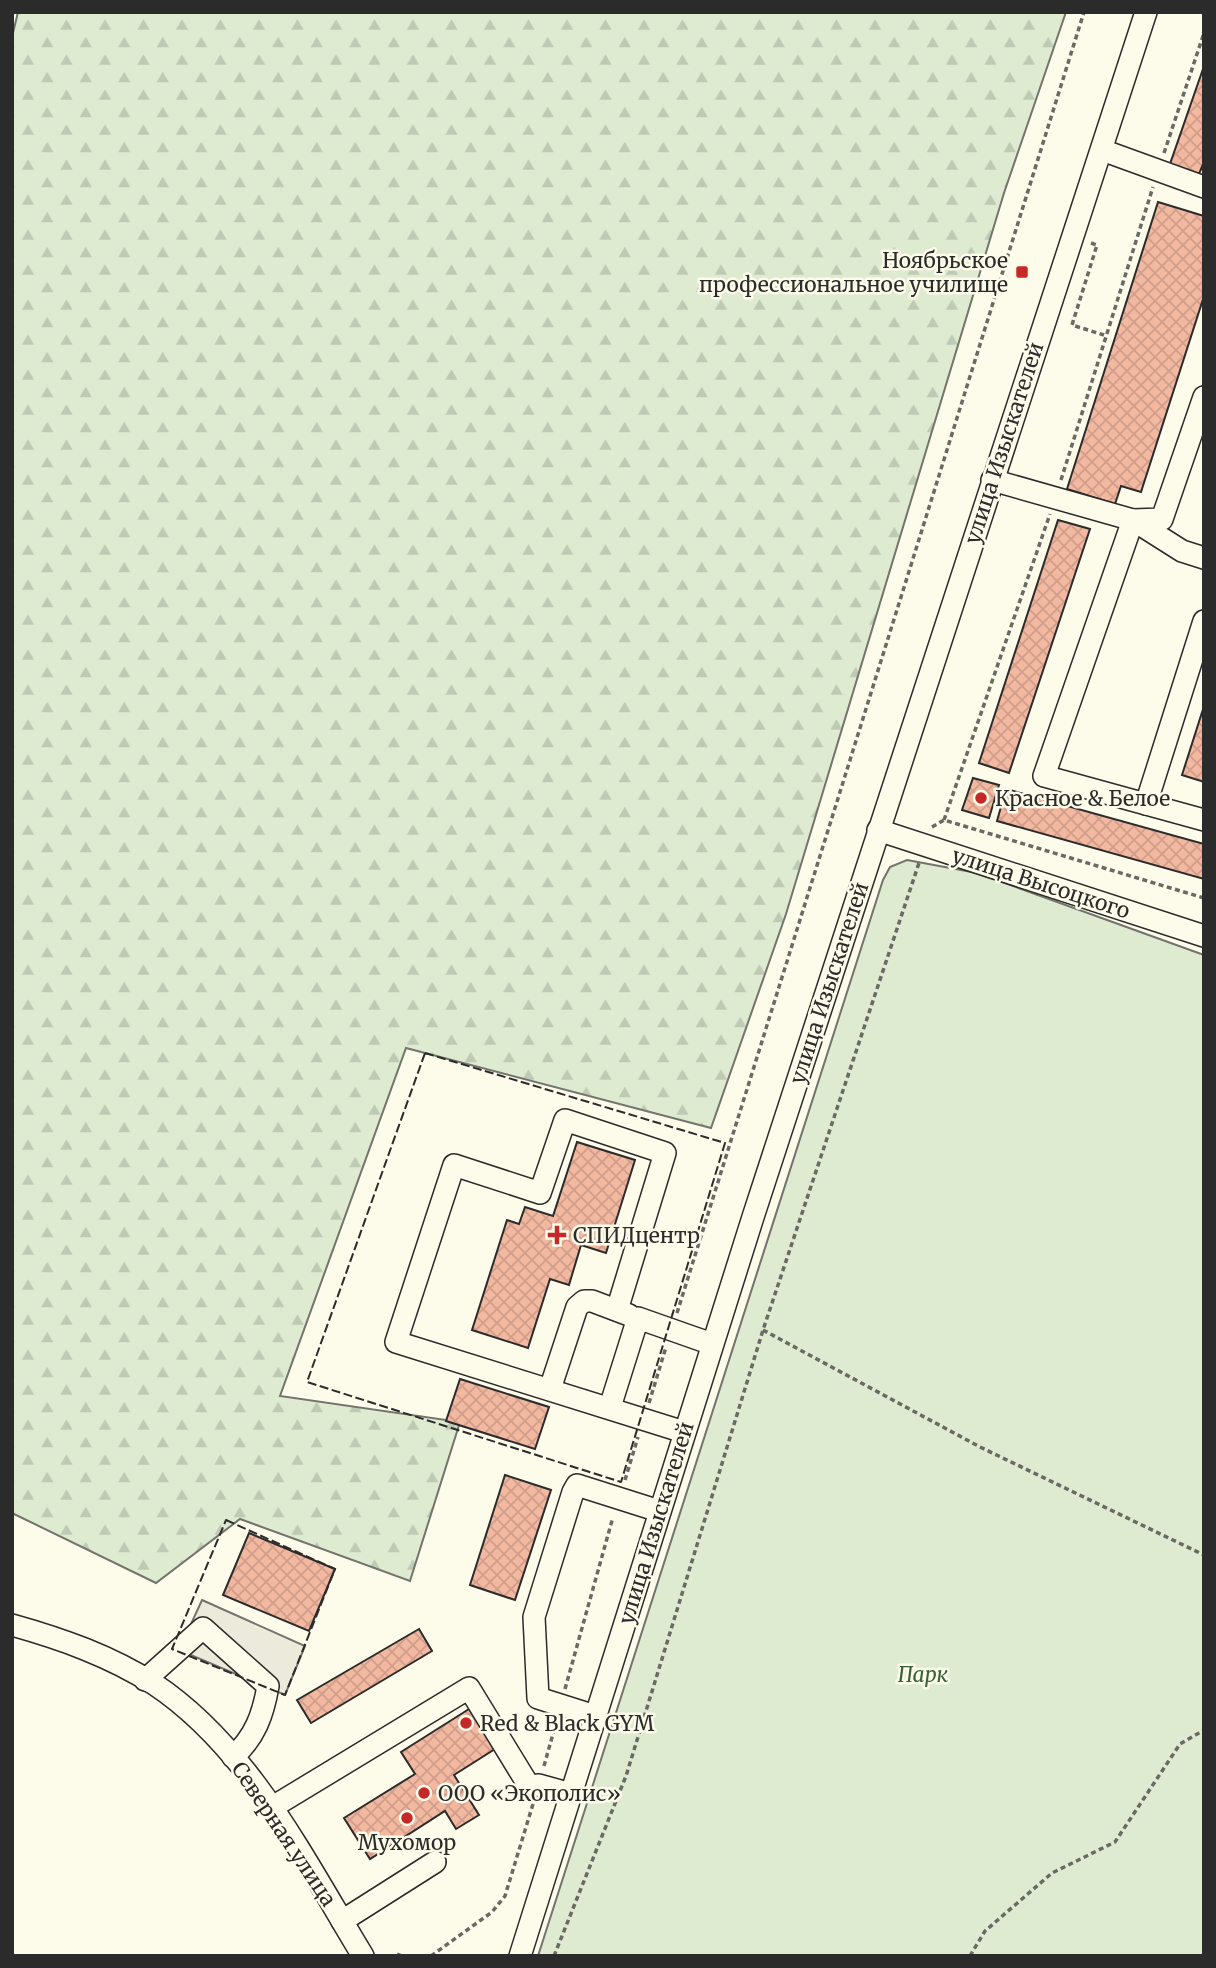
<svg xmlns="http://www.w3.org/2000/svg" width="1216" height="1968" viewBox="0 0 1216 1968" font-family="Merriweather,serif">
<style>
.forest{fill:url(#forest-firs);stroke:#74746e;stroke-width:2}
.green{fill:#deebd1;stroke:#74746e;stroke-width:2}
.parking{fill:#eceadb;stroke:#74746e;stroke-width:2}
.building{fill:url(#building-cross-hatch);stroke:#2b2b2b;stroke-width:2}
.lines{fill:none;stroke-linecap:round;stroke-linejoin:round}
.minor-casing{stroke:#2b2b2b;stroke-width:24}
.path{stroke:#6a6964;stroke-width:3.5;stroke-dasharray:5 3.5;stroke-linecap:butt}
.minor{stroke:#fdfbea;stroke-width:21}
.fence{stroke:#2b2b2b;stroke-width:2;stroke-dasharray:9 3.5;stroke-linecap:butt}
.poi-dot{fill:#c62828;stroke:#fdfbea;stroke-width:2.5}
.labels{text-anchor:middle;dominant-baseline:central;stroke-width:5;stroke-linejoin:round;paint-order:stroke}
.poi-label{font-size:21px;fill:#2b2b2b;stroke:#fdfbea;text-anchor:start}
.street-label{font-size:21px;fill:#2b2b2b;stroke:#fdfbea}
.park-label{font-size:21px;font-style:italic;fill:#34623c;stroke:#fdfbea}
</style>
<defs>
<pattern id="forest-firs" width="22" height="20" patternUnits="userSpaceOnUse" patternTransform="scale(1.75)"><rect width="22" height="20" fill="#deebd1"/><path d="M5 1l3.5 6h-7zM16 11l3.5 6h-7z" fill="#bfcab4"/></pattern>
<pattern id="building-cross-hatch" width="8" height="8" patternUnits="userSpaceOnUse" patternTransform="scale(1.75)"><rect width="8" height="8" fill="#f2b8a0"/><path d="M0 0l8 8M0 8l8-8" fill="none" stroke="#d09e8a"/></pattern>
</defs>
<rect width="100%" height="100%" fill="#fdfbea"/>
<!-- forest -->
<path class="forest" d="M 18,12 L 1066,12 L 1004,193 L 786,914 L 711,1128 L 406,1048 L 280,1396 L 460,1422 L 410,1581 L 240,1519 L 156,1583 L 12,1513 L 12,37 Z"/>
<!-- green -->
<path class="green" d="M 907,860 L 977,873 L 1204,955 L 1204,1956 L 538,1956 L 883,880 L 890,867 Z"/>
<!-- parking -->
<path class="parking" d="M 202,1600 L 305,1646 L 285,1695 L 179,1650 Z"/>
<!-- building -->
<g class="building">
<path d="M 1204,66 L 1204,162 L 1199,174 L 1170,164 Z"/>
<path d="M 1158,202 L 1204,216 L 1204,296 L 1141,492 L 1121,486 L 1115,504 L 1067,489 Z"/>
<path d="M 1058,520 L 1090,529 L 1009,773 L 979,763 Z"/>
<path d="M 1204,706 L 1204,782 L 1182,775 Z"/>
<path d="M 973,778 L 999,785 L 989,818 L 962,810 Z"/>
<path d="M 1006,789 L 1204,844 L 1204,879 L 997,821 Z"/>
<path d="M 577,1142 L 635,1160 L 606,1253 L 581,1245 L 569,1285 L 550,1279 L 528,1348 L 472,1330 L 507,1220 L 519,1224 L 525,1207 L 553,1216 Z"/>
<path d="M 460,1379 L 549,1407 L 535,1449 L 446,1421 Z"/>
<path d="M 505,1475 L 551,1490 L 515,1600 L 470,1585 Z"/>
<path d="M 249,1533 L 335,1569 L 309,1631 L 223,1595 Z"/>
<path d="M 419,1629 L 432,1651 L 311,1723 L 297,1700 Z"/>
<path d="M 469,1709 L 495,1749 L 454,1775 L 479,1815 L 456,1829 L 445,1811 L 370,1859 L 344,1818 L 415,1774 L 401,1752 Z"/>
</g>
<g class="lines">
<defs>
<g id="minor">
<path d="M 1102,150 L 1204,187"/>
<path d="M 1204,397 L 1162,519 L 1133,520 L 1182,551 L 1204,558"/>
<path d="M 992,480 L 1133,520 L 1044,776 L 1204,820"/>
<path d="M 1146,804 L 1204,621"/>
<path d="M 878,830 L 1204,936"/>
<path d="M 617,1310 L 665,1153 L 565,1120 L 540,1193 L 454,1165 L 396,1342 L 684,1432"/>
<path d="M 550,1389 L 577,1307 L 584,1301 L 592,1301 L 629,1315"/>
<path d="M 610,1407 L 638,1318 L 712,1344"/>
<path d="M 12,1625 C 62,1639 110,1656 154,1684 C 249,1747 305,1861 363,1956"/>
<path d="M 145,1680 L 203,1628 L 268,1686 C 263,1715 255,1737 233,1757"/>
<path d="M 595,1716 L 538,1698 L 534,1617 L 573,1492 L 577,1485 L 659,1511"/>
<path d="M 271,1808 L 469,1688 L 529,1786 L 539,1785 L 571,1794"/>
<path d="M 342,1921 L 435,1862"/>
<path d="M 520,1956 L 753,1217 L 1146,12"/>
</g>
</defs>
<!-- minor casing -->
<use href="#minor" class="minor-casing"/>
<!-- path -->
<g class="path">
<path d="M 1164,153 L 1204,33"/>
<path d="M 1091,243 L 1097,245 L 1072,325 L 1104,335"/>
<path d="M 1061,480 L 1153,187"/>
<path d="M 944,820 L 1050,514"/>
<path d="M 932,827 L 944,820 L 1204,898"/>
<path d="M 677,1313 L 1084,12"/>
<path d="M 763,1330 L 980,1447 L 1204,1555"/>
<path d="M 649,1403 L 666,1347"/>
<path d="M 625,1480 L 638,1437"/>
<path d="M 565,1689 L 613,1517"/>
<path d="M 544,1766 L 556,1723"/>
<path d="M 397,1954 L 402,1956"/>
<path d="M 431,1956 L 492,1912 L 505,1896 L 533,1804"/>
<path d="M 554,1956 L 626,1776 L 763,1330 L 919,863"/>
<path d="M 970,1956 L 985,1931 L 1052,1873 L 1115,1842 L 1180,1744 L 1204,1730"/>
</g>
<!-- minor -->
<use href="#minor" class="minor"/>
<!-- fence -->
<g class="fence">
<path d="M 425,1053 L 725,1143 L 621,1482 L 307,1382 Z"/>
<path d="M 226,1520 L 335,1569 L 285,1695 L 172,1649 Z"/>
</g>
</g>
<!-- markers -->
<g class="poi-dot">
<rect x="1015" y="265" width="14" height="14" rx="3.5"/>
<circle cx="981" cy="798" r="7"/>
<path d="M553.5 1224.5h7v7h7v7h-7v7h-7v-7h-7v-7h7z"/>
<circle cx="466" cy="1723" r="7"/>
<circle cx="424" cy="1793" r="7"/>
<circle cx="407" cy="1818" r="7"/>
</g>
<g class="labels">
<!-- poi labels -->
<g class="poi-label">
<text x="1008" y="260" text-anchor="end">Ноябрьское<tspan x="1008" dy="24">профессиональное училище</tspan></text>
<text x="995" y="798">Красное &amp; Белое</text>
<text x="573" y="1235">СПИДцентр</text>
<text x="480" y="1723">Red &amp; Black GYM</text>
<text x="438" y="1793">ООО «Экополис»</text>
<text x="407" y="1842" text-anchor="middle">Мухомор</text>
</g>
<!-- street labels -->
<g class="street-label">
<text transform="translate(1004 443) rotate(-72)">улица Изыскателей</text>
<text transform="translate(1041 883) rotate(18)">улица Высоцкого</text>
<text transform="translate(829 983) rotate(-72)">улица Изыскателей</text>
<text transform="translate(656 1523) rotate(-73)">улица Изыскателей</text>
<text transform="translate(284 1834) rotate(56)">Северная улица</text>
</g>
<!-- park labels -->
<g class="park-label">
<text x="923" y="1674">Парк</text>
</g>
</g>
<!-- border -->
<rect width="1216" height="1968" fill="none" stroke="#2b2b2b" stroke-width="28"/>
</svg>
